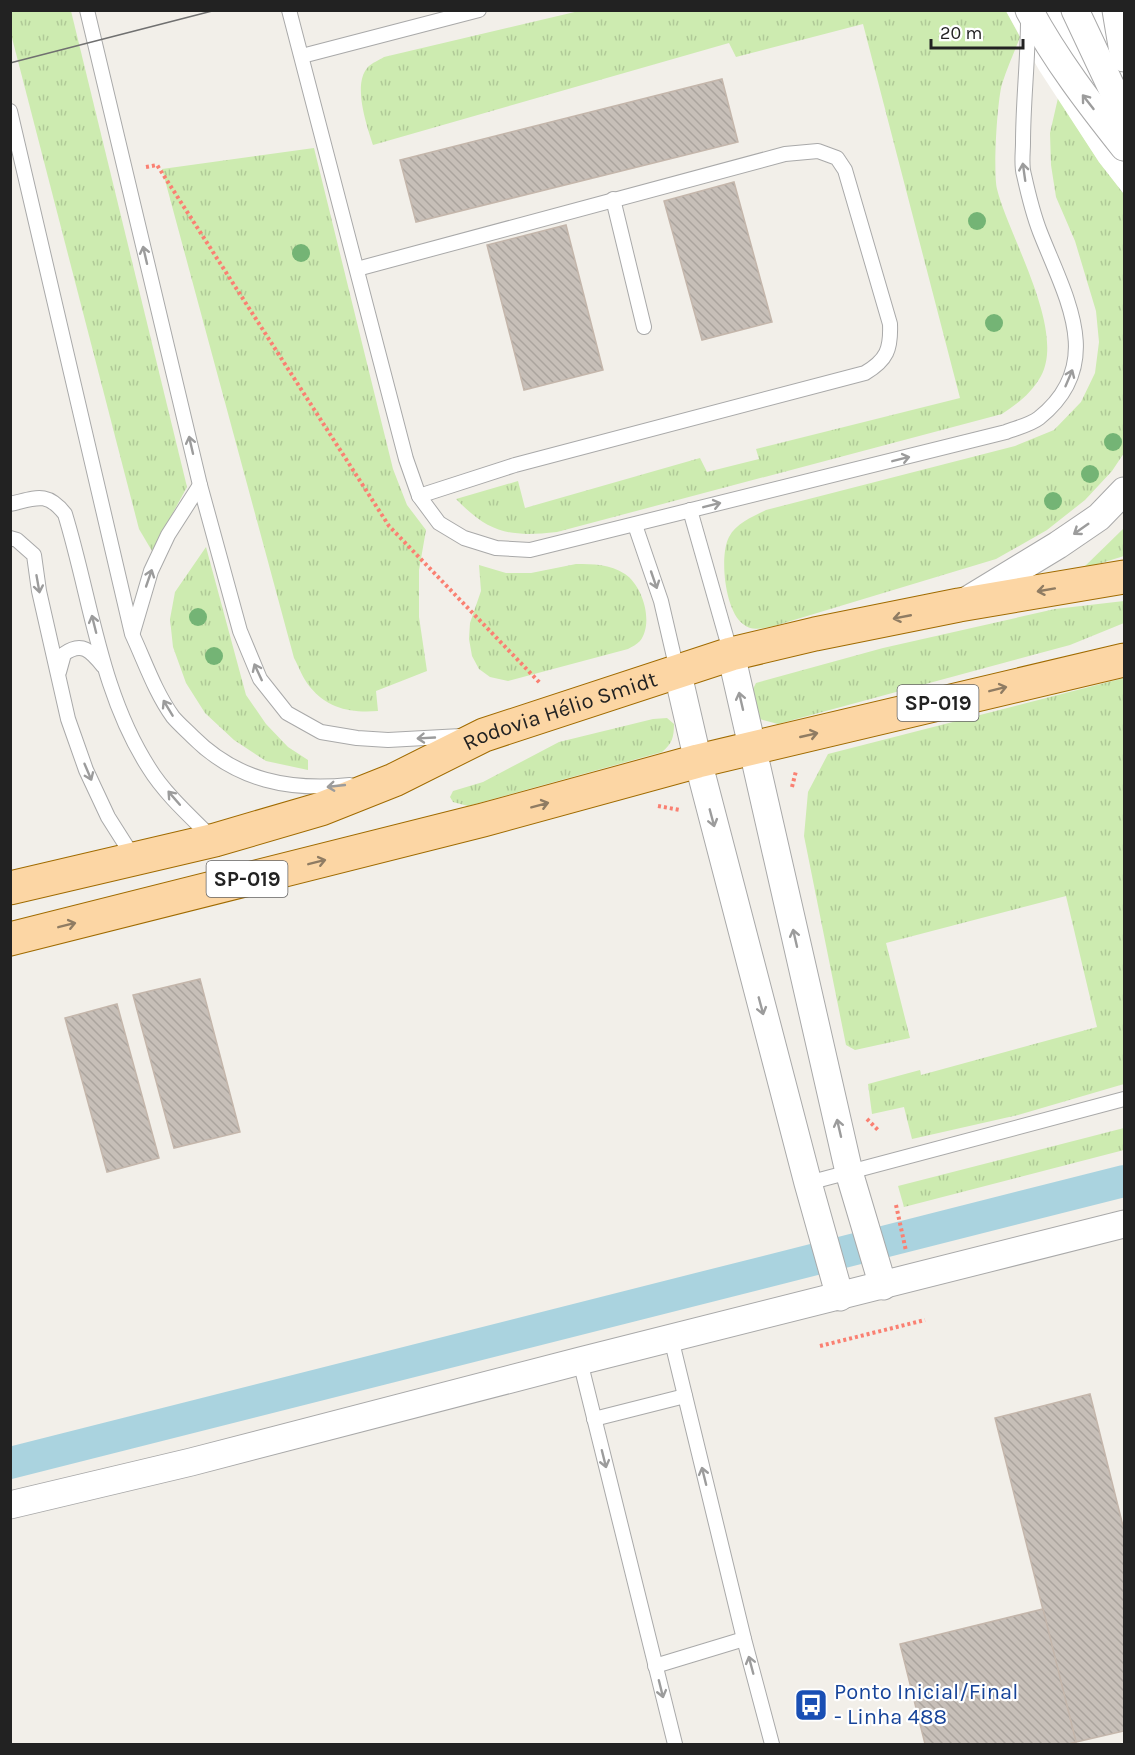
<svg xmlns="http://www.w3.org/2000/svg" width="1135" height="1755" viewBox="0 0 1135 1755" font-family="Karla,sans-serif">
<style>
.grass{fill:url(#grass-tufts)}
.pier{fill:#fff}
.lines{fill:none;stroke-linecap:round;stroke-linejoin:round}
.canal{stroke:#aad3df;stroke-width:32}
.building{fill:url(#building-back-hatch);stroke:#c4b6ab;stroke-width:1.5}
.lane-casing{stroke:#a9a9a9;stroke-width:16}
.street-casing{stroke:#a9a9a9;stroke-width:29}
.primary-casing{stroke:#a06b00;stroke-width:35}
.path{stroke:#fa8072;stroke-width:4;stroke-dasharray:3 3;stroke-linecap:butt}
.lane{stroke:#fff;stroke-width:14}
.street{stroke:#fff;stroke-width:27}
.primary{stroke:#fcd6a4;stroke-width:33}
.tram{stroke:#707070;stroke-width:1.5}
.tree{fill:#74b475}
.oneway{stroke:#9c9c9c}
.oneway2{stroke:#8f7c63}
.labels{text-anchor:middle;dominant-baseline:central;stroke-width:4.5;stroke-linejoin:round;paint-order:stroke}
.shield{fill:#fff;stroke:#646464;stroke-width:1.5}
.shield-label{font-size:21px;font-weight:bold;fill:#222}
.street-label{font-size:22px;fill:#222;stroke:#fff}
.transit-label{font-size:22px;fill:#164399;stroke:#fff;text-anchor:start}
</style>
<defs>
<pattern id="grass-tufts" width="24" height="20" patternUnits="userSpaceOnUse" patternTransform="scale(1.5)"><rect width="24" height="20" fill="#cdebb0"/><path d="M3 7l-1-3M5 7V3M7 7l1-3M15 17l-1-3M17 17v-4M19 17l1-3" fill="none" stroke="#b0c997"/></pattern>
<pattern id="building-back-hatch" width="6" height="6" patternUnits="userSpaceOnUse" patternTransform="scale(1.5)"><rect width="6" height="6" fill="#c7bfb8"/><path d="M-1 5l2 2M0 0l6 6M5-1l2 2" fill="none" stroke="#aba49e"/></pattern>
</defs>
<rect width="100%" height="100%" fill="#f2efe9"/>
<!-- grass -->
<g class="grass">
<path d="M 10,11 L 71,11 L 187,487 L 152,551 L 139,529 L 11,34 Z"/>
<path d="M 579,11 L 1006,11 L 1020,37 C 1014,53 1007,68 1002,84 C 997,102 993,172 997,189 C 1009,237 1066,330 1041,376 C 1031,394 1018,403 1002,414 L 557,532 C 510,537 490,534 456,499 L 518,481 L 525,508 L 700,458 L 707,472 L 759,459 L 756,449 L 960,398 L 863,24 L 736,57 L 729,43 L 373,145 C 367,126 352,84 368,67 C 372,63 379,60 384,57 Z"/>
<path d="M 1058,98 L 1099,162 L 1124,194 L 1124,453 L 1112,471 L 1085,500 L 1047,530 L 996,559 L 774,626 C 763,628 752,632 743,624 C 725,611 719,556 729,537 C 736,523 754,516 766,510 L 1015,446 L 1054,430 L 1081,402 L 1095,373 L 1099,342 L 1096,311 L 1075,241 L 1056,197 L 1051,165 L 1050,133 Z"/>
<path d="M 314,148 L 393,469 L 407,505 L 426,530 L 419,570 L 419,617 L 427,671 L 376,691 L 378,711 C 351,713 328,709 310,687 C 303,679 299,667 294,658 L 162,169 Z"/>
<path d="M 1124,528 L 1124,556 L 1082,569 Z"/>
<path d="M 206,547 L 246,695 L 266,724 L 288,747 L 308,760 L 308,770 L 266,761 L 234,740 L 205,713 L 186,683 L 173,647 L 170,619 L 175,592 Z"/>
<path d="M 576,564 C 593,564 610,564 625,574 C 643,586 654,623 640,641 C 637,644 632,647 628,649 L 508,681 L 490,677 L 479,669 L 472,656 L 469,639 L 470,623 L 481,591 L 479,565 L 506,573 L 531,573 Z"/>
<path d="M 1124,601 L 1124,623 L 1070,645 L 778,724 L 756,718 L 750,695 L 756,683 L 883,648 L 1055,609 Z"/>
<path d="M 1124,678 L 1124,1084 L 1018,1115 L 912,1139 L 904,1107 L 872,1114 L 868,1084 L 920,1070 L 921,1075 L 1097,1027 L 1066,896 L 886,943 L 910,1038 L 855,1050 L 846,1045 L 804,836 L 808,792 L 828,754 Z"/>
<path d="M 667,718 L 674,724 C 674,737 672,744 662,752 L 468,806 L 453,802 L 450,797 L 453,791 L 483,782 L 559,742 L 653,719 Z"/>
<path d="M 1124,1128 L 1124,1150 L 904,1207 L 898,1186 Z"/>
</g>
<!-- pier -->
<path class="pier" d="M 1006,11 L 1103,11 L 1124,58 L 1124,194 L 1099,162 L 1039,70 Z"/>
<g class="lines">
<!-- canal -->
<path class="canal" d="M 10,1463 L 1124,1181"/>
</g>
<!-- building -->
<g class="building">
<path d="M 722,79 L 738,142 L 416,222 L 400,160 Z"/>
<path d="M 734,182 L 772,322 L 702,340 L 664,201 Z"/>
<path d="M 566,225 L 603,370 L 524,390 L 487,245 Z"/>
<path d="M 200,979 L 240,1132 L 174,1148 L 133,995 Z"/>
<path d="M 117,1004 L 159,1158 L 107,1172 L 65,1018 Z"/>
<path d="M 1090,1394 L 1124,1530 L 1124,1731 L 1076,1742 L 995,1418 Z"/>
<path d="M 1043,1609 L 1076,1742 L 1068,1744 L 925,1744 L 900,1644 Z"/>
</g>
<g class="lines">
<defs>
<g id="lane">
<path d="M 87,10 L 200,485 L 240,631 L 260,679 L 287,713 L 321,732 L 357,738 L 388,740 L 461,736"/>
<path d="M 289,10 L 406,459 L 419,496 L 439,523 L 464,538 L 496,548 L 530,550 L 1006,432 C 1016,428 1030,425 1039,418 C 1107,364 1065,296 1040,232 C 1033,214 1028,193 1024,175 C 1021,165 1023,153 1023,143 C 1023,102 1028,61 1028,20"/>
<path d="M 302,56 L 479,10"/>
<path d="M 10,111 L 132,634 C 145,662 155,692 173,717 C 179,724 186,730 193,737 C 237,781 290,791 350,785"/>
<path d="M 613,199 L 644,327"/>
<path d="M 357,269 L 785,154 L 818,151 L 837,158 L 845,170 L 890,324 C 891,349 887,360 865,373 L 515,465 L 419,496"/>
<path d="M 10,504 C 36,498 47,491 65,514 C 91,599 100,692 149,768 C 165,794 191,817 213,839"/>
<path d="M 690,510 L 731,654"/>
<path d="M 635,525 L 661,601 L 677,670"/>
<path d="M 10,538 L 17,540 L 34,555 L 39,591 L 68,719 L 86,770 L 108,817 L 134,858"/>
<path d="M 133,632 L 151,571 L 168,535 L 200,485"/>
<path d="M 59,672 L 64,654 C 82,641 91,651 103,666"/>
<path d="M 808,1183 L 1124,1099"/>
<path d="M 671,1338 L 744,1639 L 772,1744"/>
<path d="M 580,1361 L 675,1744"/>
<path d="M 594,1419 L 685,1396"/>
<path d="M 655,1666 L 744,1639"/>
</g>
<g id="street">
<path d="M 1029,10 C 1056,60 1089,103 1124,147"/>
<path d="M 1075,10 L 1124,114"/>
<path d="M 1116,10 L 1124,58"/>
<path d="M 966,601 L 1058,545 L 1099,517 L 1124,491"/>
<path d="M 731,654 L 849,1172 L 883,1286"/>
<path d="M 677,670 L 698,761 L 808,1183 L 840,1297"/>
<path d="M 10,1505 L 191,1462 L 580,1361 L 1124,1224"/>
</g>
<g id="primary">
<path id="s1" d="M 10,888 L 215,840 L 321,809 L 394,780 L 484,735 L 731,654 L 815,634 L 959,605 L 1124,577"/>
<path d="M 10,939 L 483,820 L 698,761 L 1124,660"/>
</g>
</defs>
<!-- lane casing -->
<use href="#lane" class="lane-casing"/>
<!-- street casing -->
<use href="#street" class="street-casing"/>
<!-- primary casing -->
<use href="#primary" class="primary-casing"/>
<!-- path -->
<g class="path">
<path d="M 146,167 L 157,165 L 389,526 L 540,683"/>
<path d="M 792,787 L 796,771"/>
<path d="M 658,806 L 680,810"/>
<path d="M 867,1119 L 878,1130"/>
<path d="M 896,1205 L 906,1251"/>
<path d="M 820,1346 L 925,1320"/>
</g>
<!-- lane -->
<use href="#lane" class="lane"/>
<!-- street -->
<use href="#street" class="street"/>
<!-- primary -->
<use href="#primary" class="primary"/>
<!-- tram -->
<path class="tram" d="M 10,63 L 216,10"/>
</g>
<!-- trees -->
<g class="tree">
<circle cx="977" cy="221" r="9"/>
<circle cx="301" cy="253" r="9"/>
<circle cx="994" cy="323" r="9"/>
<circle cx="1113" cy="442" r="9"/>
<circle cx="1090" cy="474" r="9"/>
<circle cx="1053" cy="501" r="9"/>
<circle cx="198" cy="617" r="9"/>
<circle cx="214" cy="656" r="9"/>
</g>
<!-- one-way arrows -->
<defs><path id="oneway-shaft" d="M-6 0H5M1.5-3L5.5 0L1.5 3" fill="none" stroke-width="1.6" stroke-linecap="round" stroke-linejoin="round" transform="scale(1.5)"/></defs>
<g class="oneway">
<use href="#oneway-shaft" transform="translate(1088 102) rotate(-128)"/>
<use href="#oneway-shaft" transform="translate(1024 172) rotate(-98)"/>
<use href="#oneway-shaft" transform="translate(145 255) rotate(-103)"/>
<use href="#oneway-shaft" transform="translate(1069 378) rotate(-67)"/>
<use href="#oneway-shaft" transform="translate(191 445) rotate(-103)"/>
<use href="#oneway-shaft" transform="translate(901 459) rotate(-14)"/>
<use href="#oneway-shaft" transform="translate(712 505) rotate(-14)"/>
<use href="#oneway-shaft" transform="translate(1081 529) rotate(145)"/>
<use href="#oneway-shaft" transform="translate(149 578) rotate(-71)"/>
<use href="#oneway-shaft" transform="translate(654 580) rotate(71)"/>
<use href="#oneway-shaft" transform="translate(38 584) rotate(80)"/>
<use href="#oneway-shaft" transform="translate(94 624) rotate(-104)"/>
<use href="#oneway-shaft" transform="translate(258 672) rotate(-115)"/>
<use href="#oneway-shaft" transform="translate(741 701) rotate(-103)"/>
<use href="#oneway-shaft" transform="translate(168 708) rotate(-121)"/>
<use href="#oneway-shaft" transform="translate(426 738) rotate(177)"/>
<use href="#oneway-shaft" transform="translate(88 772) rotate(67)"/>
<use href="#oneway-shaft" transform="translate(336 786) rotate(174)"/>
<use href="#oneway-shaft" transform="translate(174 798) rotate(-131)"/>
<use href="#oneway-shaft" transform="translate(712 818) rotate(75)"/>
<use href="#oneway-shaft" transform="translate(795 938) rotate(-103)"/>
<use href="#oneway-shaft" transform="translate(761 1006) rotate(75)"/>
<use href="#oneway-shaft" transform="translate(839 1128) rotate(-103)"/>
<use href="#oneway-shaft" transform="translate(604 1459) rotate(76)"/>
<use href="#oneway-shaft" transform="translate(704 1476) rotate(-104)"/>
<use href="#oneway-shaft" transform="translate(751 1665) rotate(-105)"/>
<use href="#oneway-shaft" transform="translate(661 1689) rotate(76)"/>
</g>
<g class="oneway2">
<use href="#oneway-shaft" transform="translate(1046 590) rotate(170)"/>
<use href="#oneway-shaft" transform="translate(902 617) rotate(169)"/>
<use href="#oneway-shaft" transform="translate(998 689) rotate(-14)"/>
<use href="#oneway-shaft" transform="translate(809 735) rotate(-13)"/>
<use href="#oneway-shaft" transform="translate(540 805) rotate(-15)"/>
<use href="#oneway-shaft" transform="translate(317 862) rotate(-14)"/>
<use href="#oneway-shaft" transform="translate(67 925) rotate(-14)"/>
</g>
<!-- icons -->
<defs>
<symbol id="bus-square" viewBox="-11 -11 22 22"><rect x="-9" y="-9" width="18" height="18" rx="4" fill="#1a4fb4" stroke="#fff"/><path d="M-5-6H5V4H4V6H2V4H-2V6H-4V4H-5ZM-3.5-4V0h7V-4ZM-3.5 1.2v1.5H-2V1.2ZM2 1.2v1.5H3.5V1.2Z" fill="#fff"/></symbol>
</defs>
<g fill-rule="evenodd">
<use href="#bus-square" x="792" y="1686" width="38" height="38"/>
</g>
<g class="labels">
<!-- shield labels -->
<g class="shield">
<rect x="897.5" y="685" width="81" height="36" rx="4.5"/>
<rect x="206.5" y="861" width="81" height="36" rx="4.5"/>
</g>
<g class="shield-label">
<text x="938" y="703">SP-019</text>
<text x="247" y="879">SP-019</text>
</g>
<!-- street labels -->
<g class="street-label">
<text stroke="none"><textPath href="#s1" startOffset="580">Rodovia Hélio Smidt</textPath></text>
</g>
<!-- transit labels -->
<g class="transit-label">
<text x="834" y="1692">Ponto Inicial/Final<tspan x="834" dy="25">- Linha 488</tspan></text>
</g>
</g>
<!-- border -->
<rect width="1135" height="1755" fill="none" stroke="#222222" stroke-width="24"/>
<!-- scale -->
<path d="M931 39v9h92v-9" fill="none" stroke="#222222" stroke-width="3"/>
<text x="940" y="39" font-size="18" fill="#222222" stroke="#ffffff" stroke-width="4.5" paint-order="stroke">20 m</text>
</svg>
